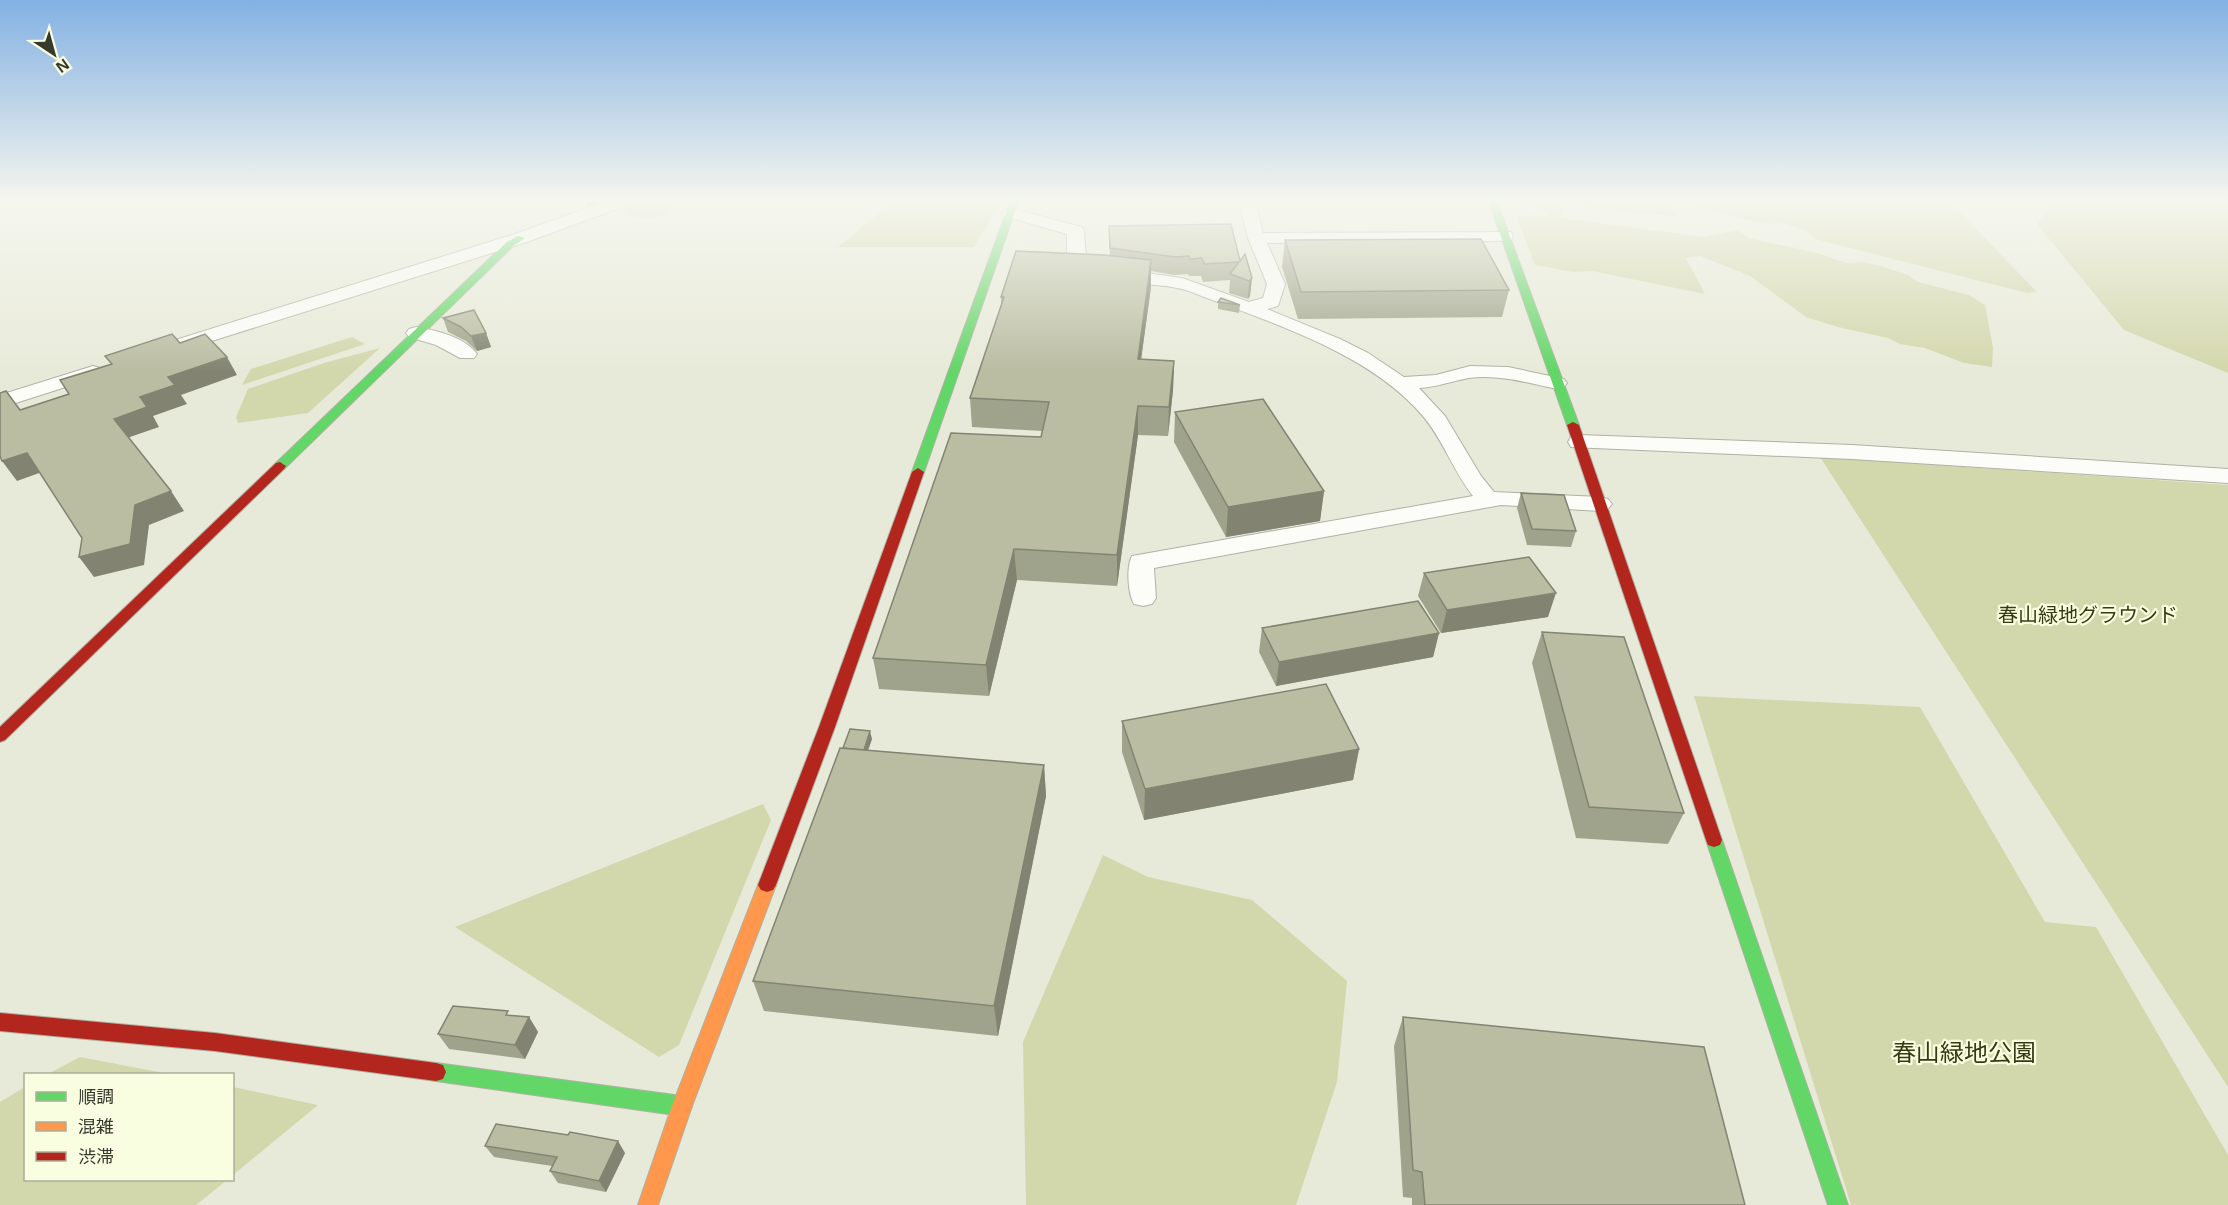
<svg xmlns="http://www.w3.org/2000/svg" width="2228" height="1205" viewBox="0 0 2228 1205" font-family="Helvetica,'Noto Sans JP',sans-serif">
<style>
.green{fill:#d3d7ac}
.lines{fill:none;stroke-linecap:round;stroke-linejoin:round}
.street-casing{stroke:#afb1a4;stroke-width:2}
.fast-casing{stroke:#afb1a4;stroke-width:2}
.slow-casing{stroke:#afb1a4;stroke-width:2}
.jam-casing{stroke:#afb1a4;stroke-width:2}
.street{fill:#fcfcf9;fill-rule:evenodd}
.fast{fill:#63d668;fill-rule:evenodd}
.slow{fill:#ff974d;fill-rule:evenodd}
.jam{fill:#b3261e;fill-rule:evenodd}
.wall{fill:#a0a38b}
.shaded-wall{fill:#828471}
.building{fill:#babda2;stroke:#828471;stroke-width:1.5}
.labels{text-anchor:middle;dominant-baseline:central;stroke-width:4.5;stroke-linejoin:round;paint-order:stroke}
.park-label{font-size:20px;fill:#383b11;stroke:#fafee1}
.near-park-label{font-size:24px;fill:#383b11;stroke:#fafee1}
</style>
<rect width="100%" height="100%" fill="#e8ead9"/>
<!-- green -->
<g class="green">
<path d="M 638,202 L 668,202 L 672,209 C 659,220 642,220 626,214 L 624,209 Z"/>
<path d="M 893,202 L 1000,202 L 974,247 L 838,247 Z"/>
<path d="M 1540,202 L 1556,202 L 1563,211 L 1562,215 L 1553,217 L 1703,237 L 1737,230 L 1749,238 L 1821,254 L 1845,263 L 1860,262 L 1881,266 L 1908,275 L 1918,282 L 1969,295 L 1985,305 L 1993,348 L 1992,367 L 1964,363 L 1925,348 L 1900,344 L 1888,338 L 1838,327 L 1806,317 L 1750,276 L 1700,256 L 1686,258 L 1705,294 L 1592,271 L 1573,272 L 1535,265 L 1517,217 L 1531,215 L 1550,217 L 1539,206 Z"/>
<path d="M 1566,202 L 1666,202 L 1678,216 L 1621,212 Z"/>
<path d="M 1692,202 L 1950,202 L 2037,292 L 2027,293 L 1815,239 C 1808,228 1787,224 1775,222 L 1772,225 L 1695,207 Z"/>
<path d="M 2054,202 L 2228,202 L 2228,373 L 2124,330 L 2037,224 Z"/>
<path d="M 352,337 L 365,344 L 242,385 L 251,369 Z"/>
<path d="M 380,348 L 308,413 L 238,423 L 236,417 L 248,389 L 324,363 Z"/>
<path d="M 1820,457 L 2228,485 L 2228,1087 Z"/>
<path d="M 1694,696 L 1920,707 L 2045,922 L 2096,927 L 2228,1155 L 2228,1205 L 1851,1205 Z"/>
<path d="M 763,804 L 771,820 L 679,1045 L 659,1057 L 455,927 Z"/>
<path d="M 1103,855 L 1148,877 L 1252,900 L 1347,981 L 1337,1082 L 1296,1205 L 1026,1205 L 1023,1042 Z"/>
<path d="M 80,1057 L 169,1074 L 48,1074 Z"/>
<path d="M 25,1087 L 26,1180 L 227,1180 L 196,1205 L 0,1205 L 0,1102 Z"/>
<path d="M 233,1087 L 318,1105 L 233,1175 L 232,1087 Z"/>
</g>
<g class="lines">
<defs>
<g id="street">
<path d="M 604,202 L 629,202 L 627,205 L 527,242 L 183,350 L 169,350 L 166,346 L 169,342 L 515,234 Z"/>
<path d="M 1239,202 L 1255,202 L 1263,233 L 1511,232 L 1513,236 L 1511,240 L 1505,241 L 1267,243 L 1285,284 L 1278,306 L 1267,309 L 1340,339 L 1368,353 L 1404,377 L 1436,375 L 1470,366 L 1508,367 L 1564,379 L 1567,383 L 1564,387 L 1557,389 C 1529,383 1498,374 1469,378 C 1452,381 1437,387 1419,388 L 1445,416 L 1481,476 L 1494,492 L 1600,497 L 1608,499 L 1612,504 L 1608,509 L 1600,511 L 1501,505 L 1154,568 L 1156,598 L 1152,604 L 1143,606 L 1134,604 C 1128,594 1126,567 1132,556 L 1473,496 C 1453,471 1443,439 1422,415 C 1369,353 1272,323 1199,295 C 1192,292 1184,289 1177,288 C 1153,282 1091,285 1075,268 C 1065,259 1067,246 1067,234 L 1004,216 L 1002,213 L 1010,208 L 1082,227 L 1084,231 L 1086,258 L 1095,266 L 1182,278 L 1249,302 L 1263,298 L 1267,284 L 1248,238 Z"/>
<path d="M 416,327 C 435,330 465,337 477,354 L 474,358 L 460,358 L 436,345 L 409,337 L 406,333 L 409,329 Z"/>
<path d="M 93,366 L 100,368 L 103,372 L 100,376 L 0,408 L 0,395 Z"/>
<path d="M 1579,435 L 1852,445 L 2228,469 L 2228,483 L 1852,459 L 1571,447 L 1568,442 L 1571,437 Z"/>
</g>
<g id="fast">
<path d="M 1010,202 L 1018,202 L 924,472 L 922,475 L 914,475 L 912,472 Z"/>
<path d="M 1489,202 L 1497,202 L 1579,425 L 1577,427 L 1573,428 L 1567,425 Z"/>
<path d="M 518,236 L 525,238 L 513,246 L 284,469 L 276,469 L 274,466 L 276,463 L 507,242 Z"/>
<path d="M 1714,833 L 1720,835 L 1722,840 L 1848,1205 L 1828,1205 L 1706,840 L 1708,835 Z"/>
<path d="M 436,1063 L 682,1096 L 689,1099 L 692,1106 L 689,1113 L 682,1116 L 436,1081 L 429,1079 L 426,1072 L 429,1065 Z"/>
</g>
<path id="slow" d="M 767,878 L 773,880 L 776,885 L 692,1106 L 658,1205 L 638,1205 L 672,1106 L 758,885 L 761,880 Z"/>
<g id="jam">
<path d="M 1573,422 L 1579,425 L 1722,840 L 1720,845 L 1714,847 L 1708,845 L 1706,840 L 1567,425 Z"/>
<path d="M 280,462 L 286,466 L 284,469 L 5,740 L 0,742 L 0,727 L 276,463 Z"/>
<path d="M 918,468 L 924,472 L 835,727 L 776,885 L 773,890 L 767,892 L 761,890 L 758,885 L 819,727 L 912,472 Z"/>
<path d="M 0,1013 L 215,1033 L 436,1063 L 443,1065 L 446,1072 L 443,1079 L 436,1081 L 215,1051 L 0,1031 Z"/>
</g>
</defs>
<!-- street casing -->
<use href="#street" class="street-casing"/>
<!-- fast casing -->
<use href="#fast" class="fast-casing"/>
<!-- slow casing -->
<use href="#slow" class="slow-casing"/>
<!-- jam casing -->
<use href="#jam" class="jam-casing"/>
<!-- street -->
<use href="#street" class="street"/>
<!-- fast -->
<use href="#fast" class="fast"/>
<!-- slow -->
<use href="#slow" class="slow"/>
<!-- jam -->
<use href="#jam" class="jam"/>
</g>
<!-- wall -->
<g class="wall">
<path d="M 1109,226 L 1240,261 L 1252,278 L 1250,296 L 1248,299 L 1229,293 L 1230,280 L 1203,282 L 1201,276 L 1189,276 L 1188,274 L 1174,275 L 1151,271 L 1151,287 L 1141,360 L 1174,361 L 1173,390 L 1168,436 L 1138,435 L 1117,586 L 1017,580 L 989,696 L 879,689 L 873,658 L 1041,437 L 1042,431 L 972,427 L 970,398 L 1001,305 L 1001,297 L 1110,256 Z"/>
<path d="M 1285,240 L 1509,290 L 1502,317 L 1298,319 L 1282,267 Z"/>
<path d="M 1218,302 L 1240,305 L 1239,313 L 1218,309 Z"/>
<path d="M 443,318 L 486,333 L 491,347 L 477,351 L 466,341 L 448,332 Z"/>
<path d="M 1175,412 L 1324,491 L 1320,521 L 1226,537 L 1174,442 Z"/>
<path d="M 1521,493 L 1576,531 L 1571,547 L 1527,545 L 1517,508 Z"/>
<path d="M 1424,573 L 1548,617 L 1441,633 L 1418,596 Z"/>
<path d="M 1262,628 L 1439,633 L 1433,657 L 1276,686 L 1259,652 Z"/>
<path d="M 1542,632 L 1684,813 L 1668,844 L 1576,838 L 1532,663 Z"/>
<path d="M 1122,721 L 1359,749 L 1353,780 L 1144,820 L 1122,752 Z"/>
<path d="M 872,739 L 868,750 L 1044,765 L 1046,796 L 998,1036 L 764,1011 L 753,981 L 843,748 Z"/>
<path d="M 511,1015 L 529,1017 L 538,1032 L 525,1059 L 449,1049 L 438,1034 Z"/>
<path d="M 1403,1017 L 1745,1205 L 1412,1205 L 1412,1198 L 1403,1197 L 1394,1046 Z"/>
<path d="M 485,1146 L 625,1153 L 606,1192 L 558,1183 L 550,1171 L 552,1166 L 494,1157 Z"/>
</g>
<!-- shaded-wall -->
<g class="shaded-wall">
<path d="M 586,202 L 599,202 L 587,206 Z"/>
<path d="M 1151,260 L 1151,287 L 1137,388 L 1138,359 Z"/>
<path d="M 1252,278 L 1250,296 L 1248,299 L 1249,281 Z"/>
<path d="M 486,333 L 491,347 L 477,351 L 471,336 Z"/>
<path d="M 227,357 L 237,375 L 181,395 L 187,404 L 153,416 L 159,427 L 127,438 L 114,419 L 140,397 L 168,377 Z"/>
<path d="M 1174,361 L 1173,390 L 1168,436 L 1169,407 Z"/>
<path d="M 1138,406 L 1138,435 L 1117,586 L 1117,555 Z"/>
<path d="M 27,453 L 42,472 L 17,481 L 2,461 Z"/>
<path d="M 171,491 L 184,511 L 149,525 L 144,565 L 94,577 L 79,557 L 135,505 Z"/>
<path d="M 1324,491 L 1320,521 L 1226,537 L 1228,507 Z"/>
<path d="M 1014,549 L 1017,580 L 989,696 L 986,665 Z"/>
<path d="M 1556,593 L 1548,617 L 1441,633 L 1447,610 Z"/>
<path d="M 1439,633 L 1433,657 L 1276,686 L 1279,662 Z"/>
<path d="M 870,731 L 872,739 L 860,773 L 858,765 Z"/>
<path d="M 1359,749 L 1353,780 L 1144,820 L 1145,789 Z"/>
<path d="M 1044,765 L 1046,796 L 998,1036 L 994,1006 Z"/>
<path d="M 529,1017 L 538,1032 L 525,1059 L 515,1045 Z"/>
<path d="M 618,1141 L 625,1153 L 606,1192 L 599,1181 Z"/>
</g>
<!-- building -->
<g class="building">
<path d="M 1231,224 L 1240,261 L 1245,254 L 1252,278 L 1249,281 L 1230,274 L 1239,262 L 1204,264 L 1202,258 L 1190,259 L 1189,256 L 1175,257 L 1110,248 L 1109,226 Z"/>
<path d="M 1481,239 L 1509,290 L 1301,292 L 1285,240 Z"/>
<path d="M 1016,251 L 1104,255 L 1151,260 L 1138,359 L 1174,361 L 1169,407 L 1138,406 L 1117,555 L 1014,549 L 986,665 L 873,658 L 951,433 L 1041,437 L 1049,402 L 970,398 L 1004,297 L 1001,297 Z"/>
<path d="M 1221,298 L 1240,305 L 1218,302 Z"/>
<path d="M 474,310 L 486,333 L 471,336 L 461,327 L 443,318 Z"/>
<path d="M 172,334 L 180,343 L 205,334 L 227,357 L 168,377 L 175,385 L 140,397 L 147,407 L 114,419 L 171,491 L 135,505 L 130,544 L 79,557 L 82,538 L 27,453 L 2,461 L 0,456 L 0,393 L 6,391 L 20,410 L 69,394 L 60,380 L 112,364 L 105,356 Z"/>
<path d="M 1263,399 L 1324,491 L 1228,507 L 1175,412 Z"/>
<path d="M 1521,493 L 1564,495 L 1576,531 L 1532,529 Z"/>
<path d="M 1529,557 L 1556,593 L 1447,610 L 1424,573 Z"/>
<path d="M 1418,601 L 1439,633 L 1279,662 L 1262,628 Z"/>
<path d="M 1542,632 L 1624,637 L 1684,813 L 1589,807 Z"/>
<path d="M 1326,684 L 1359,749 L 1145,789 L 1122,721 Z"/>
<path d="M 850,729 L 870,731 L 864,750 L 843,748 Z"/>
<path d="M 840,748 L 1044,765 L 994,1006 L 753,981 Z"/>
<path d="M 453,1006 L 508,1011 L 506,1015 L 529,1017 L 515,1045 L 438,1034 Z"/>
<path d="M 1403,1017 L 1704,1047 L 1745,1205 L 1425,1205 L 1422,1172 L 1413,1170 Z"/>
<path d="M 496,1124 L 568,1135 L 570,1132 L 618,1141 L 599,1181 L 550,1171 L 557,1157 L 485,1146 Z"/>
</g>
<!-- sky -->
<linearGradient id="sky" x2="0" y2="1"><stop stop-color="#83b1e3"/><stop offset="0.54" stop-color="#f5f6ee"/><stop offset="1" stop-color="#f5f6ee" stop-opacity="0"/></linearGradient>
<rect width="2228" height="371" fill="url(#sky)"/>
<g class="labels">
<!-- park labels -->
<g class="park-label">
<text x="2088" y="615">春山緑地グラウンド</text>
</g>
<!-- near-park labels -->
<g class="near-park-label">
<text x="1964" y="1052">春山緑地公園</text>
</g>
</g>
<!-- legend -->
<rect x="24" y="1073" width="210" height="108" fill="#fafee1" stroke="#acaf99" stroke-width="1.5"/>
<rect x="36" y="1092" width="30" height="9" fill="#63d668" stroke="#acaf99" stroke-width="1.5"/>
<text x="78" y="1103" font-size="18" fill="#38392e">順調</text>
<rect x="36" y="1122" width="30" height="9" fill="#ff974d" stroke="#acaf99" stroke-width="1.5"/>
<text x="78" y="1133" font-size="18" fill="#38392e">混雑</text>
<rect x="36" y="1152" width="30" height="9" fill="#b3261e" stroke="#acaf99" stroke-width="1.5"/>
<text x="78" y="1163" font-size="18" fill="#38392e">渋滞</text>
<!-- north arrow -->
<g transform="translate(54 54) rotate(144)" stroke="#fafee1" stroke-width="4.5" paint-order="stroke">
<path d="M0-4.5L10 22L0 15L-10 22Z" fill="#38392e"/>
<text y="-9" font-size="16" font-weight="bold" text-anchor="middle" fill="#38392e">N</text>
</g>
</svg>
